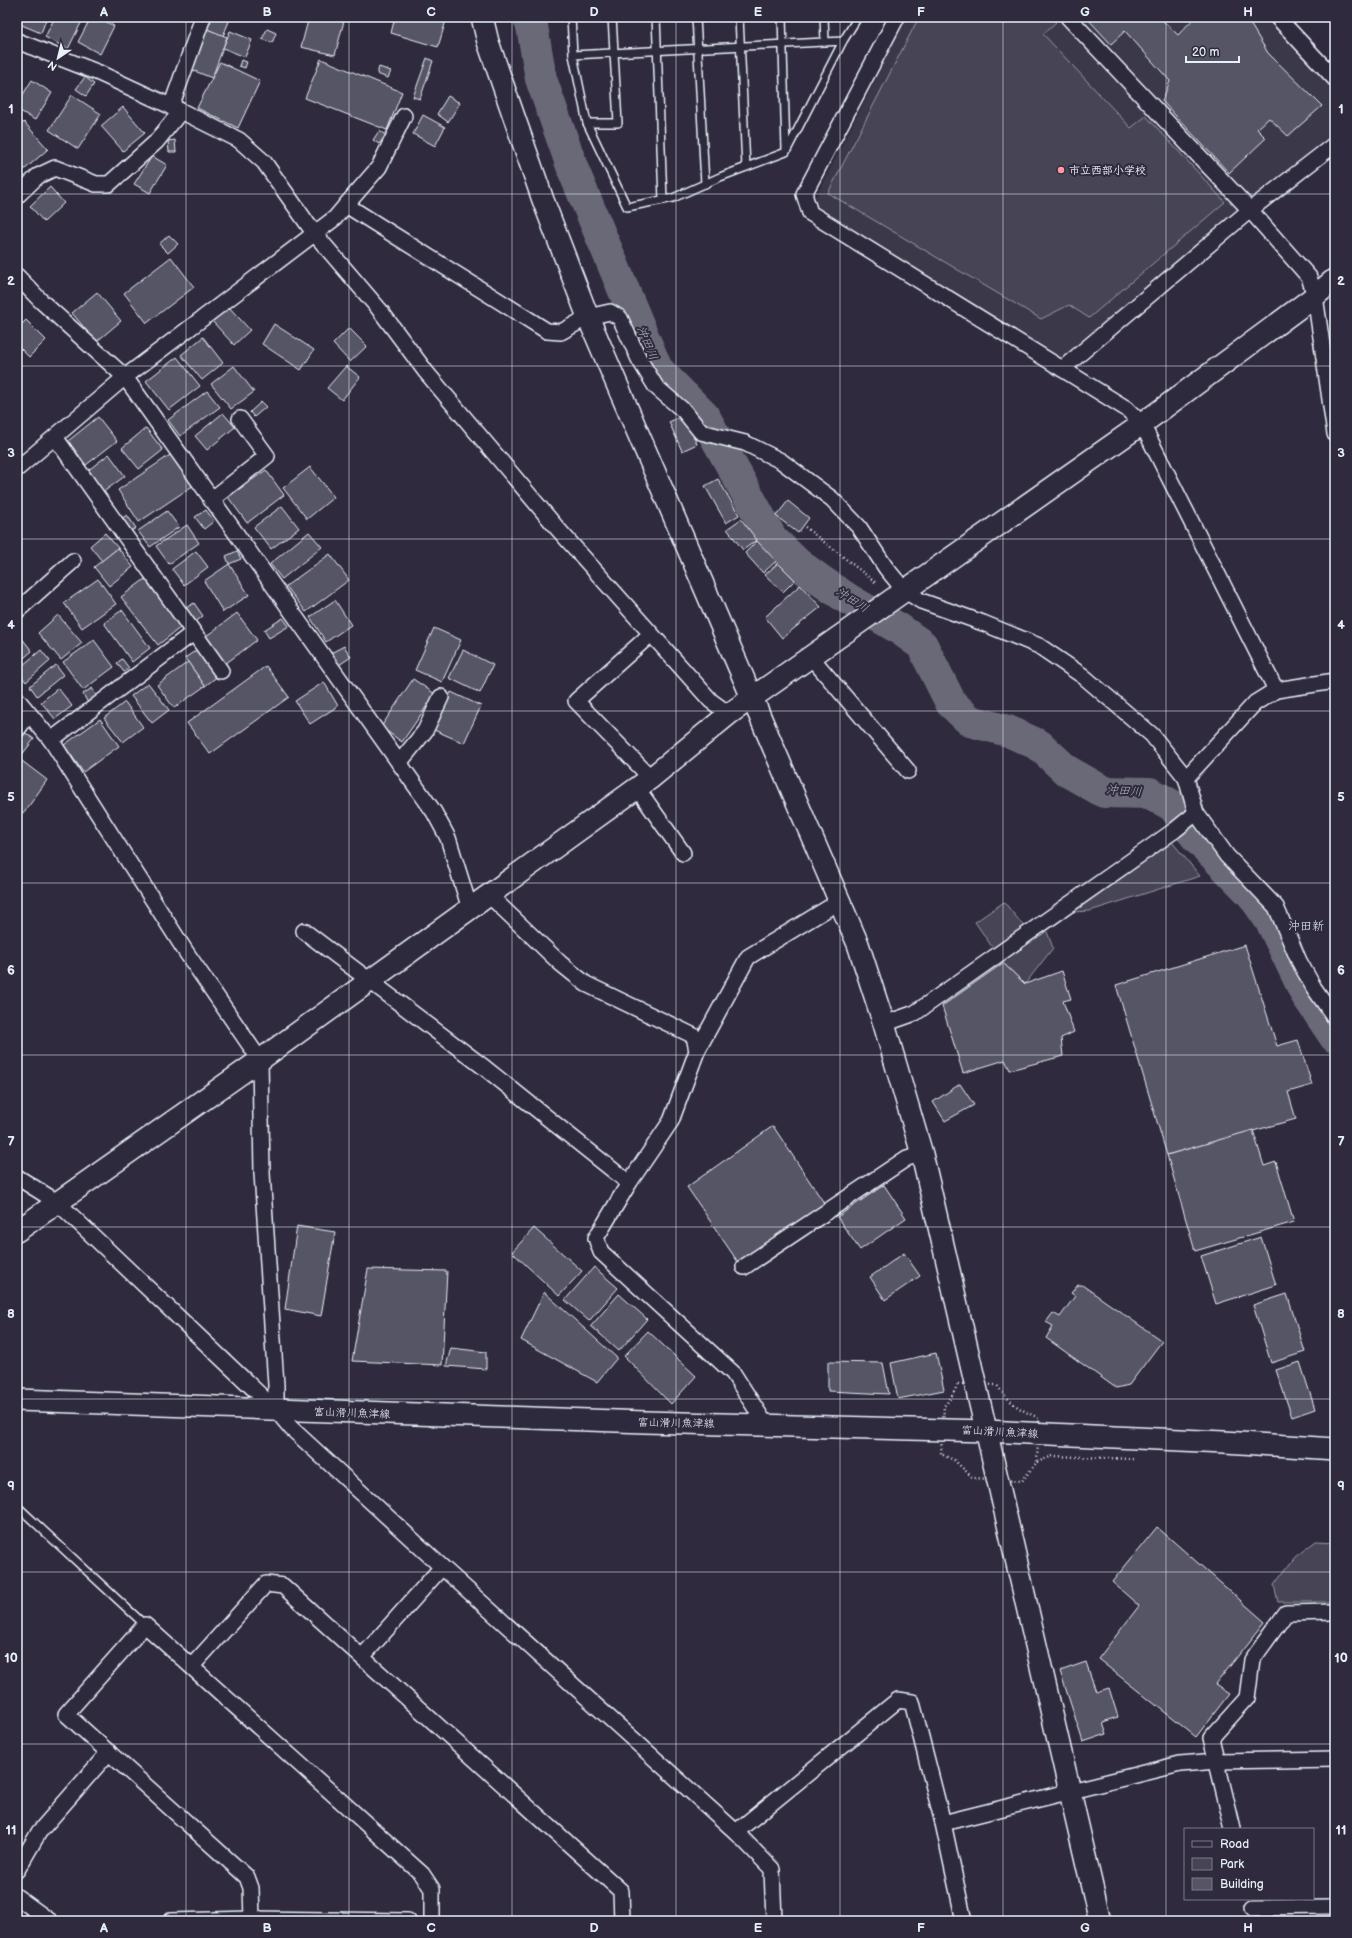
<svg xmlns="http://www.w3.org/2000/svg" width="1352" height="1938" viewBox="0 0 1352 1938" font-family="'Balsamiq Sans','Klee One',sans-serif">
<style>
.built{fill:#3b3749}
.green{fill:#464455;stroke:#979aa6}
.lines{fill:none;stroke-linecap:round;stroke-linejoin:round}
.river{stroke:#696978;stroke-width:32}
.building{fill:#575565;stroke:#e8f1f8}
.lane-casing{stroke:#e8f1f8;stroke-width:10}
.street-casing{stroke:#e8f1f8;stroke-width:18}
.secondary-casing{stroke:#e8f1f8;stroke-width:24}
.path{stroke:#e8f1f8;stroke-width:2.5;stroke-dasharray:1 3;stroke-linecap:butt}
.lane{stroke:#2f2a3d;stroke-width:7}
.street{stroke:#2f2a3d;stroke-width:15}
.secondary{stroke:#2f2a3d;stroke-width:21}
.grid{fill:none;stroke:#e8f1f8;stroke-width:1;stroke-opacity:0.55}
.poi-dot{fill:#ff9aa2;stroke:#2f2a3d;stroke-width:1.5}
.labels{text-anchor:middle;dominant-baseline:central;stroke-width:4;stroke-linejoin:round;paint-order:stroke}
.poi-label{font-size:11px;font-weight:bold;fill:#e8f1f8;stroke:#2f2a3d;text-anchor:start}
.street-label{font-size:11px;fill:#e8f1f8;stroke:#2f2a3d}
.water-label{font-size:12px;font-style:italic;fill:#afb4be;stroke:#2f2a3d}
.neighbourhood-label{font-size:12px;fill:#e8f1f8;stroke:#2f2a3d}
.neatline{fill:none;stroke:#e8f1f8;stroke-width:1.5}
.grid-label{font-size:13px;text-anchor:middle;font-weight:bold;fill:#e8f1f8}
</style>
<rect width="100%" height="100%" fill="#2f2a3d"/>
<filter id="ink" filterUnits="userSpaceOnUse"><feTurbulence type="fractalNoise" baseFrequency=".025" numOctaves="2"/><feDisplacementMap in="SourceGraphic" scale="8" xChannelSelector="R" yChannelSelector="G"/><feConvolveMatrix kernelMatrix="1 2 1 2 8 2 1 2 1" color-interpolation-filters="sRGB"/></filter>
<g filter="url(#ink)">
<!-- built -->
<path class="built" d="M 907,17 L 1268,17 L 1335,90 L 1335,135 L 1063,360 L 812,205 Z"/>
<!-- green -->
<g class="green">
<path d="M 919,17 L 1052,17 L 1056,22 L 1043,34 L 1131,128 L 1146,116 L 1225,202 L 1089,318 L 1069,305 L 1041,319 L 828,193 Z"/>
<path d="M 1172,842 L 1200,876 L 1090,911 L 1073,912 Z"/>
<path d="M 1004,902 L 1022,924 L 1046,929 L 1053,948 L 1025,984 L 1003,963 L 975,922 Z"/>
<path d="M 1316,1541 L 1335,1542 L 1335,1602 L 1278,1602 L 1274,1585 L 1295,1557 Z"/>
</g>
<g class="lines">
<!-- river -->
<path class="river" d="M 528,17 L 532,26 L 541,79 L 574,172 L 657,369 L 704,416 L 772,539 L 798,564 L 820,580 L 848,599 L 898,628 L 922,645 L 951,703 L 970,721 L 1008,731 L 1039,745 L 1067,771 L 1104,792 L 1150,793 L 1173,806 L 1198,839 L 1252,894 L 1272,923 L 1306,994 L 1335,1037"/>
</g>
<!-- building -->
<g class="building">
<path d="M 18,17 L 47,17 L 41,33 L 17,23 Z"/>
<path d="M 55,17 L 84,17 L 68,49 L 45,37 Z"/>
<path d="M 91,17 L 97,17 L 114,26 L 100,54 L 78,42 Z"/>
<path d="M 212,17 L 230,19 L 223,36 L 207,29 Z"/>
<path d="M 309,17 L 345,17 L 335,55 L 301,47 Z"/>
<path d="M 395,17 L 447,17 L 438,47 L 391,33 Z"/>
<path d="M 1086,17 L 1159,17 L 1178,35 L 1195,17 L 1246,17 L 1268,53 L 1322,106 L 1288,136 L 1269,118 L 1257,129 L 1266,138 L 1229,173 L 1162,101 L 1170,81 L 1125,31 L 1111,44 Z"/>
<path d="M 207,29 L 227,37 L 212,78 L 192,70 Z"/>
<path d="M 267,29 L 276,33 L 272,43 L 262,39 Z"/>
<path d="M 230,31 L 252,40 L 245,57 L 223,48 Z"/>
<path d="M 427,58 L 433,61 L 420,99 L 413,97 Z"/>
<path d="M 321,59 L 402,92 L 387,130 L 305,98 Z"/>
<path d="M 241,60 L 247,62 L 245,68 L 239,66 Z"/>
<path d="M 220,62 L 260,81 L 238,128 L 197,108 Z"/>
<path d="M 379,67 L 391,71 L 388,78 L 377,74 Z"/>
<path d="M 17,75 L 22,78 L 17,86 Z"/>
<path d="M 85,77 L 94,84 L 86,96 L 76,89 Z"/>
<path d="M 32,80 L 52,93 L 35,120 L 17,109 L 17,104 Z"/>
<path d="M 72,95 L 101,114 L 78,149 L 49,130 Z"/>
<path d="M 448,96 L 460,103 L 448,122 L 437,114 Z"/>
<path d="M 123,107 L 145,133 L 123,151 L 101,126 Z"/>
<path d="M 423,115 L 445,127 L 435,146 L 413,134 Z"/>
<path d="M 24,122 L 48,149 L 24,170 L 17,162 L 17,129 Z"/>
<path d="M 379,131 L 386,135 L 379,144 L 373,140 Z"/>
<path d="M 175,140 L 176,152 L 169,152 L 168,141 Z"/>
<path d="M 152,156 L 167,165 L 150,193 L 134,184 Z"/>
<path d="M 50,187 L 64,203 L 44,222 L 30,206 Z"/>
<path d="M 169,235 L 178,244 L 168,253 L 159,244 Z"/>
<path d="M 171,257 L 194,287 L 147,323 L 124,293 Z"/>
<path d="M 97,292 L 121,321 L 96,342 L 72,313 Z"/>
<path d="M 228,306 L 250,330 L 234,345 L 212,321 Z"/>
<path d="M 17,310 L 22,315 L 17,320 Z"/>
<path d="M 26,320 L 46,340 L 29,357 L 17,345 L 17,329 Z"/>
<path d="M 274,324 L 314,350 L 301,370 L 262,344 Z"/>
<path d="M 349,328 L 367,346 L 350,362 L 333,344 Z"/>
<path d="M 203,337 L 223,363 L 202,380 L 181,355 Z"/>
<path d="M 177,357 L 200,386 L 169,410 L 146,381 Z"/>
<path d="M 234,366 L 254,392 L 231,409 L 211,384 Z"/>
<path d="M 346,366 L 360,377 L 342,400 L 327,388 Z"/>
<path d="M 207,391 L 220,407 L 180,436 L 168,420 Z"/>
<path d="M 261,402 L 266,407 L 254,417 L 250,412 Z"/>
<path d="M 223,413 L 235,427 L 207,450 L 195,436 Z"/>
<path d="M 684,415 L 697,444 L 682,451 L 669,422 Z"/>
<path d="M 98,417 L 117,441 L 86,465 L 68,441 Z"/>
<path d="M 146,428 L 163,450 L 139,469 L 122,448 Z"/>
<path d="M 173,453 L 194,485 L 139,522 L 118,490 Z"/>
<path d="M 109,454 L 125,476 L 102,493 L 86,472 Z"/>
<path d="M 310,467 L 334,497 L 307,519 L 283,488 Z"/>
<path d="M 266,470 L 284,495 L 247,523 L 228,497 Z"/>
<path d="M 718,479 L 739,515 L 726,523 L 705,486 Z"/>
<path d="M 788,501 L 809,518 L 798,533 L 776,516 Z"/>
<path d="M 282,506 L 299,528 L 271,549 L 254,527 Z"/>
<path d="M 206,510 L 214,521 L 204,529 L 195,517 Z"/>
<path d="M 167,511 L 179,527 L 150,547 L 138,531 Z"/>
<path d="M 127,515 L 136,528 L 129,532 L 121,519 Z"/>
<path d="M 741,519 L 757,540 L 743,550 L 727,529 Z"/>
<path d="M 187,525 L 199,543 L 169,564 L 156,546 Z"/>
<path d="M 309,532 L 322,547 L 282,579 L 270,564 Z"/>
<path d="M 105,533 L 118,548 L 102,561 L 90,546 Z"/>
<path d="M 757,541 L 776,561 L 763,573 L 745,553 Z"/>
<path d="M 118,548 L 133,567 L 109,586 L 94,567 Z"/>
<path d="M 196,551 L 208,567 L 184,585 L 172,569 Z"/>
<path d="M 237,551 L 241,559 L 229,564 L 226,556 Z"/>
<path d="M 330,554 L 349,580 L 306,612 L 286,586 Z"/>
<path d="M 778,563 L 795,580 L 783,592 L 765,575 Z"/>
<path d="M 229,564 L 249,595 L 223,612 L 204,581 Z"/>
<path d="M 98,579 L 116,604 L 82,628 L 64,603 Z"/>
<path d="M 145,579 L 181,627 L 158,645 L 121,597 Z"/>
<path d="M 800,585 L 821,607 L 782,638 L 765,617 Z"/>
<path d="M 335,600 L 351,625 L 326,642 L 310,617 Z"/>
<path d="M 194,603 L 203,616 L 194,623 L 184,609 Z"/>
<path d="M 122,610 L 150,648 L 132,662 L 104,623 Z"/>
<path d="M 237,613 L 257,640 L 225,664 L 205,637 Z"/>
<path d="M 58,615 L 82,643 L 61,660 L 38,633 Z"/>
<path d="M 283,618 L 289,626 L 269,638 L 264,630 Z"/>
<path d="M 434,628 L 461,640 L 442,682 L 415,670 Z"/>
<path d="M 17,632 L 32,651 L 17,664 Z"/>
<path d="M 94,640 L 114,667 L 83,690 L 63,662 Z"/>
<path d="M 344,646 L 351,657 L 339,665 L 331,653 Z"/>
<path d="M 198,649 L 218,676 L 205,686 L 185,658 Z"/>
<path d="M 41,650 L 50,661 L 26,682 L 17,670 Z"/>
<path d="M 463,650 L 493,665 L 480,693 L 449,678 Z"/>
<path d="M 122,659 L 129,668 L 124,672 L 117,663 Z"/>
<path d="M 188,662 L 205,686 L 174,708 L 157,685 Z"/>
<path d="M 56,665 L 63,675 L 37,696 L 30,686 Z"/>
<path d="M 266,666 L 289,697 L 210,754 L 187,723 Z"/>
<path d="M 413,679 L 435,694 L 402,742 L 381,727 Z"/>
<path d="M 324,682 L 338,706 L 310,724 L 295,701 Z"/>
<path d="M 148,683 L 169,710 L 152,723 L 131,696 Z"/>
<path d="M 58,688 L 72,706 L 55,719 L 41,702 Z"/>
<path d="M 92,688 L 97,697 L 88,703 L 83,694 Z"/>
<path d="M 451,692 L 481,706 L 464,743 L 434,730 Z"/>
<path d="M 125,702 L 143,727 L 123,742 L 104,718 Z"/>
<path d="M 100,719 L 119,746 L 83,772 L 64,745 Z"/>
<path d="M 24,732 L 34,739 L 18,760 L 17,741 Z"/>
<path d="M 22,761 L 47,780 L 24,813 L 17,808 L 17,768 Z"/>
<path d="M 1245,945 L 1277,1046 L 1298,1040 L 1312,1085 L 1288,1092 L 1296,1119 L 1167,1155 L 1116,985 Z"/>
<path d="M 1003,963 L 1025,984 L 1062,971 L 1071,999 L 1063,1001 L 1074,1032 L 1061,1038 L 1063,1056 L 1010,1070 L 1005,1060 L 963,1073 L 942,1006 Z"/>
<path d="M 960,1084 L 974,1105 L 945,1121 L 933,1102 Z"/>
<path d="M 773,1126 L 826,1206 L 740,1265 L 687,1187 Z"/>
<path d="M 1253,1130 L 1264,1166 L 1276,1162 L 1294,1222 L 1195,1251 L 1167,1155 Z"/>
<path d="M 884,1185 L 906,1218 L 860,1250 L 837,1217 Z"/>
<path d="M 297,1226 L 335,1232 L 321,1316 L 285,1309 Z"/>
<path d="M 534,1228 L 582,1271 L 559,1296 L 512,1252 Z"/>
<path d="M 1261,1237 L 1276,1285 L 1216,1304 L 1201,1256 Z"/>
<path d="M 904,1253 L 920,1276 L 885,1300 L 870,1277 Z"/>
<path d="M 594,1267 L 618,1288 L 589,1321 L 565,1300 Z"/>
<path d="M 368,1269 L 447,1271 L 442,1365 L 352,1361 Z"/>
<path d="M 1078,1285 L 1082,1285 L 1162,1341 L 1129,1385 L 1116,1388 L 1046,1338 L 1053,1326 L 1046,1322 L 1053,1313 L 1060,1317 L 1075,1296 L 1071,1293 Z"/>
<path d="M 544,1292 L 617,1358 L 597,1382 L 521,1340 Z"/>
<path d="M 619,1294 L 647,1319 L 619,1351 L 591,1326 Z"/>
<path d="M 1287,1294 L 1305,1352 L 1271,1363 L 1253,1305 Z"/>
<path d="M 648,1331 L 696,1376 L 671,1404 L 624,1356 Z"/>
<path d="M 451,1348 L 486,1352 L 486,1369 L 446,1366 Z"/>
<path d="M 936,1353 L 944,1390 L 898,1399 L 891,1363 Z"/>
<path d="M 828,1362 L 883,1363 L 889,1394 L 828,1391 Z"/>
<path d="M 1300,1362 L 1315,1409 L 1292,1417 L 1276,1370 Z"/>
<path d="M 1157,1527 L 1265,1622 L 1215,1685 L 1229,1694 L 1196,1737 L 1098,1659 L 1139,1606 L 1112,1582 Z"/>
<path d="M 1086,1662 L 1096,1692 L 1109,1688 L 1118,1717 L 1103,1722 L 1107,1734 L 1083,1742 L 1060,1671 Z"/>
</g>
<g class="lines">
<defs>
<g id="lane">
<path d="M 571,17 L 573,55"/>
<path d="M 656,17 L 663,200"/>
<path d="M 696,17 L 705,184"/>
<path d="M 739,17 L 746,167"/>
<path d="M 782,17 L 786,150"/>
<path d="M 824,17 L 825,42"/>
<path d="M 843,41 L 573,55 L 587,123 L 627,207 L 673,198 L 720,177 L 786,152 L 843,41 L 858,17"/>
<path d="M 587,123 L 618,123 L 612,17"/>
<path d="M 17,1506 L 145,1625"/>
</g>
<g id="street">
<path d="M 897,17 L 804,194 L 810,213 L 1127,409 L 1142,424 L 1276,690"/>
<path d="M 1068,17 L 1250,210 L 1309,277 L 1315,296 L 1335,434"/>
<path d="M 1277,17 L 1335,79"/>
<path d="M 17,41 L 99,73 L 181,111 L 239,140 L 264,162 L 314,233 L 379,309 L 426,372 L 557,528 L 711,701 L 729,714"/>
<path d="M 171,107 L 203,17"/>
<path d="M 17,196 L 38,176 L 55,168 L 96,184 L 109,184 L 156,142 L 181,111"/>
<path d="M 346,205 L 379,167 L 404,116"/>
<path d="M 17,276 L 41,301 L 125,377 L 434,812 L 448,838 L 470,909"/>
<path d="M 1062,369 L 1250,210 L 1335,144"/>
<path d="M 55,437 L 221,671"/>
<path d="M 17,469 L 125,377 L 335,218 L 346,205 L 547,331 L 561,332 L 588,317 L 610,312 L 620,318 L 639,359 L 656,387 L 684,411 L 701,432 L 745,443 L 781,461 L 832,499 L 859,527 L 886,568 L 904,590 L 921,601 L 983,623 L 1039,646 L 1083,676 L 1152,735 L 1186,778 L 1196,813 L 1227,856 L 1276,907 L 1299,961 L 1314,988 L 1335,1018"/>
<path d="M 211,500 L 267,456 L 240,419"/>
<path d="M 17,611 L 73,561"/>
<path d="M 651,634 L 576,701 L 651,778"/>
<path d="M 811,657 L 908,771"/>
<path d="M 17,699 L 51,740 L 186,952 L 260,1060 L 262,1173 L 276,1385 L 276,1410"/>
<path d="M 17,730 L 29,714"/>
<path d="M 51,740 L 193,633"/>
<path d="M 399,763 L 425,731 L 441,697"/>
<path d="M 1186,778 L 1255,703 L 1276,690 L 1335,681"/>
<path d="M 637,788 L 683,853"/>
<path d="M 489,895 L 560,963 L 586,984 L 694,1036 L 697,1051 L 671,1121 L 629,1183 L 596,1238 L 601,1252 L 733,1373 L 766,1425"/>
<path d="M 304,931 L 485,1068 L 629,1183"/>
<path d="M 884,1024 L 915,1013 L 1175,830 L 1196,813"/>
<path d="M 697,1051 L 748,957 L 840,901"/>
<path d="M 17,1177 L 57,1202 L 276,1410 L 291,1428 L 442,1567 L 736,1832 L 772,1869 L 774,1921"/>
<path d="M 744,1267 L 907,1158 L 922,1154"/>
<path d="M 362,1657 L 442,1567"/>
<path d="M 192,1666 L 266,1584 L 283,1586 L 621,1891 L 622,1921"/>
<path d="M 943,1823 L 1180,1764 L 1217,1761 L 1335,1759"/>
<path d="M 1233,1829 L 1211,1738 L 1247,1698 L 1252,1660 L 1286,1613 L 1335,1612"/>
<path d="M 736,1832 L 898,1700 L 912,1702 L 943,1823 L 964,1921"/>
<path d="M 17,1870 L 39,1832 L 109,1752"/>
<path d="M 17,1897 L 50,1921"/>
<path d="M 1252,1907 L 1335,1906"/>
<path d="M 252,1919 L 251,1888 L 247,1877 L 66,1714 L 145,1625 L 422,1874 L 432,1889 L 432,1921"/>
<path d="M 170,1921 L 252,1919 L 408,1921"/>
</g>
<g id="secondary">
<path d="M 482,17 L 488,42 L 543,200 L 588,317 L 858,944 L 884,1024 L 922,1154 L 1100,1921"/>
<path d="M 17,1231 L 260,1060 L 651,778 L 729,714 L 1142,424 L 1315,296 L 1335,279"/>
<path d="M 17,1400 L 645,1422 L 986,1431 L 1224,1442 L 1335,1449"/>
</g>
</defs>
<!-- lane casing -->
<use href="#lane" class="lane-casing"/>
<!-- street casing -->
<use href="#street" class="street-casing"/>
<!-- secondary casing -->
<use href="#secondary" class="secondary-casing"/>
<!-- path -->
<g class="path">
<path d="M 805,527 L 875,582"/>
<path d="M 958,1384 L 997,1385 C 1009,1403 1020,1410 1039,1418 L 1037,1462 L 1022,1481 L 973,1478 L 954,1460 L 941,1454 L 944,1406 L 951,1398 Z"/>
<path d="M 1037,1462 L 1053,1456 L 1133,1459"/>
</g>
<!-- lane -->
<use href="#lane" class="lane"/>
<!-- street -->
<use href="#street" class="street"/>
<!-- secondary -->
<use href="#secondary" class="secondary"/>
</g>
</g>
<!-- grid -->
<path class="grid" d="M 186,17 L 186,1921M 349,17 L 349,1921M 512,17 L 512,1921M 676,17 L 676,1921M 840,17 L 840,1921M 1003,17 L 1003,1921M 1166,17 L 1166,1921M 17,194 L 1335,194M 17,366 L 1335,366M 17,539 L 1335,539M 17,711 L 1335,711M 17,883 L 1335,883M 17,1055 L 1335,1055M 17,1227 L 1335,1227M 17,1399 L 1335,1399M 17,1572 L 1335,1572M 17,1744 L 1335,1744"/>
<!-- markers -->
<circle class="poi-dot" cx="1061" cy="170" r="4"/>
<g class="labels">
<!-- poi labels -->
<g class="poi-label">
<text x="1069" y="170">市立西部小学校</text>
</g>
<!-- street labels -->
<g class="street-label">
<text transform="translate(352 1413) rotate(2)">富山滑川魚津線</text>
<text transform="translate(676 1423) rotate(1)">富山滑川魚津線</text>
<text transform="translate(1000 1432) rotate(3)">富山滑川魚津線</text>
</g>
<!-- water labels -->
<g class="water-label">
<text transform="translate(647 343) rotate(67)">沖田川</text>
<text transform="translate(852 600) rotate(33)">沖田川</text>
<text transform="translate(1124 791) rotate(4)">沖田川</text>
</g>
<!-- neighbourhood labels -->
<g class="neighbourhood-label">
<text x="1306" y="926">沖田新</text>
</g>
</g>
<!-- margin -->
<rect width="1352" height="1938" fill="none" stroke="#2f2a3d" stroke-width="44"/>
<!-- legend -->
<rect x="1184" y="1828" width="130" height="72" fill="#2f2a3d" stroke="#797a88"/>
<rect x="1192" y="1841" width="20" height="6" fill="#2f2a3d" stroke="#797a88"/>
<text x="1220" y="1848" font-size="12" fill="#e8f1f8">Road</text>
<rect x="1192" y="1858" width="20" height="12" fill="#464455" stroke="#797a88"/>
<text x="1220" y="1868" font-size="12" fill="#e8f1f8">Park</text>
<rect x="1192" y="1878" width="20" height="12" fill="#575565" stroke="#797a88"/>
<text x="1220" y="1888" font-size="12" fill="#e8f1f8">Building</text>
<!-- north arrow -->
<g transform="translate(58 58) rotate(215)" stroke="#2f2a3d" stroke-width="3" paint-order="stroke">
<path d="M0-3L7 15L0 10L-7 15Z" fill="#e8f1f8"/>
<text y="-6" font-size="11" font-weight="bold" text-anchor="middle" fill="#e8f1f8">N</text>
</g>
<!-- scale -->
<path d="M1186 56v6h53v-6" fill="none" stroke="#e8f1f8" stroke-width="2"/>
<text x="1192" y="56" font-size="12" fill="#e8f1f8" stroke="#2f2a3d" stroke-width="3" paint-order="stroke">20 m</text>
<rect x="22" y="22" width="1308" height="1894" class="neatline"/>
<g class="grid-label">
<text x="104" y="16">A</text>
<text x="267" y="16">B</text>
<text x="431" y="16">C</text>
<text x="594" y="16">D</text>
<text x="758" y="16">E</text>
<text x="921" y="16">F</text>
<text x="1085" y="16">G</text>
<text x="1248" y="16">H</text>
<text x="11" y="113">1</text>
<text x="1341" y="113">1</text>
<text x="11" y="285">2</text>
<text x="1341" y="285">2</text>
<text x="11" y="457">3</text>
<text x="1341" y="457">3</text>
<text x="11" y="629">4</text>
<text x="1341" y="629">4</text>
<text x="11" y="801">5</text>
<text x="1341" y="801">5</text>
<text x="11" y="974">6</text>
<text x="1341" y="974">6</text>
<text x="11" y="1146">7</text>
<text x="1341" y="1146">7</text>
<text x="11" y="1318">8</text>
<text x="1341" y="1318">8</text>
<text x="11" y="1490">9</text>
<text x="1341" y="1490">9</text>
<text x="11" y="1662">10</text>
<text x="1341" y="1662">10</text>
<text x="11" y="1834">11</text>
<text x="1341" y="1834">11</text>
<text x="104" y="1932">A</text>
<text x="267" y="1932">B</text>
<text x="431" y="1932">C</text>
<text x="594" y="1932">D</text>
<text x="758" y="1932">E</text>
<text x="921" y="1932">F</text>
<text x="1085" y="1932">G</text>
<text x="1248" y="1932">H</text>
</g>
</svg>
